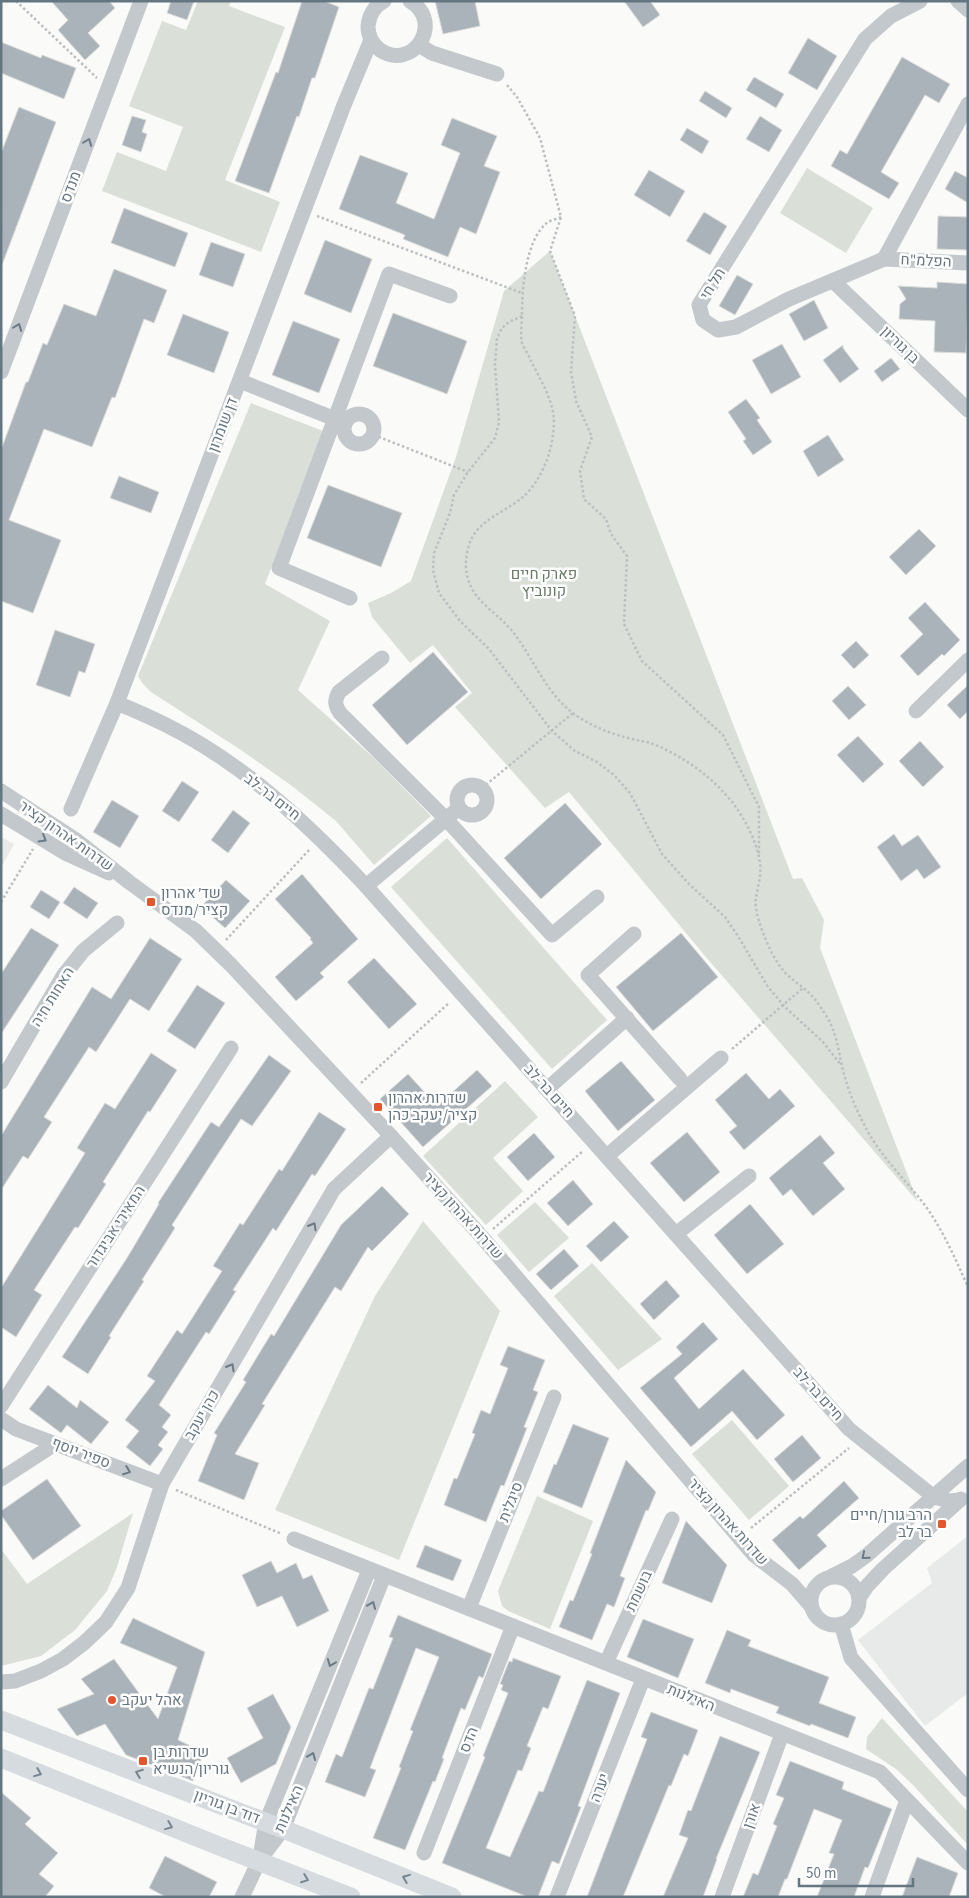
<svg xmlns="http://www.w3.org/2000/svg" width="969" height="1898" viewBox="0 0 969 1898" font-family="'Source Sans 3',Heebo,sans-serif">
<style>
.built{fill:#e8e9e9}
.green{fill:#dadfd7}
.building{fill:#aab3b9;stroke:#dcdcda}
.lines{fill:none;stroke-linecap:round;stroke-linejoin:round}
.path{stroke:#bbbfc2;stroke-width:2.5;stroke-dasharray:2.5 2.5;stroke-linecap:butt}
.minor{stroke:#c3c8cc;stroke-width:15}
.major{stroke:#d6dbdf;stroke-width:19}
.oneway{stroke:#6a7a87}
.oneway2{stroke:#768591}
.poi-dot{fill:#e4572e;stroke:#fff;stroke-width:2}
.labels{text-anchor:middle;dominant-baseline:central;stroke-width:5;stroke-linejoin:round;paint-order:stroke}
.street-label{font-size:15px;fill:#657683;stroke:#fff}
.park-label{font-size:15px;fill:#687a64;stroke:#fff}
.poi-label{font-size:15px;fill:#657683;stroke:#fff;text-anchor:start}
</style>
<rect width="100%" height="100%" fill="#fafaf8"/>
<!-- built -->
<g class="built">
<path d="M 1,837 L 14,844 L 1,868 Z"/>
<path d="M 968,1536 L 968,1693 L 925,1726 L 858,1640 L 932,1583 L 927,1568 Z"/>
</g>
<!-- green -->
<g class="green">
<path d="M 198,1 L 231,1 L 229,6 L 285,27 L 225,180 L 280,202 L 261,252 L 102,191 L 117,152 L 166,171 L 183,127 L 129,106 L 162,21 L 186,30 Z"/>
<path d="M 807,168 L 873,208 L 846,253 L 780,213 Z"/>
<path d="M 550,251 L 793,879 L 802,878 L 824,920 L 820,948 L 918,1202 L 705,956 L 569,792 L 545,808 L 455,707 L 472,693 L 433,645 L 410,663 L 372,617 L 368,603 L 391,593 L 411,581 L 456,457 L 504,291 Z"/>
<path d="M 251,403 L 323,431 L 265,584 L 330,621 L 298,690 L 375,759 L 431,816 L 374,865 L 336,821 L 292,786 L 241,750 L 151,692 L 143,684 L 138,676 Z"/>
<path d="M 447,838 L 607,1020 L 552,1069 L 391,887 Z"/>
<path d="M 505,1081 L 538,1117 L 493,1158 L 523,1191 L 486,1225 L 423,1156 Z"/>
<path d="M 535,1202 L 569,1238 L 529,1272 L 497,1235 Z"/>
<path d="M 423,1221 L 500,1311 L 399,1560 L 275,1510 L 375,1296 Z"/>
<path d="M 592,1263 L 662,1339 L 618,1370 L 554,1296 Z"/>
<path d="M 732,1420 L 789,1486 L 749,1520 L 692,1454 Z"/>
<path d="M 537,1496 L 593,1521 L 550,1629 L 508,1611 L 502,1606 L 498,1591 Z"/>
<path d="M 133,1513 L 117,1567 L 107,1591 L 75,1630 L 41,1656 L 1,1666 L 1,1549 L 27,1584 Z"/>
<path d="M 882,1718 L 968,1812 L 968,1845 L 913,1785 L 896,1769 L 866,1749 L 867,1737 Z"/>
</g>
<!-- building -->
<g class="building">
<path d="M 51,1 L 109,1 L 115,8 L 88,33 L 100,46 L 85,60 L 58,30 L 68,20 Z"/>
<path d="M 171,1 L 194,1 L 187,20 L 167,13 Z"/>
<path d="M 302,1 L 324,1 L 339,7 L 315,78 L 312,78 L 299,117 L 297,116 L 269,193 L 235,181 L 276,72 L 278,73 Z"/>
<path d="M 435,1 L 475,1 L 480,26 L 443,34 Z"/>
<path d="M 624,1 L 650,1 L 660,15 L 643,27 Z"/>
<path d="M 808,38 L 837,56 L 817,90 L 788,73 Z"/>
<path d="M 1,42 L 41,58 L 42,55 L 76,68 L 64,99 L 1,73 Z"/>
<path d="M 902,57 L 950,84 L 939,103 L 925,95 L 881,172 L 899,183 L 889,199 L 831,166 L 840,150 L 847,154 Z"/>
<path d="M 754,77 L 784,94 L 776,108 L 746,90 Z"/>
<path d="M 705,91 L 732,108 L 726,118 L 699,101 Z"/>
<path d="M 19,107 L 56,122 L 2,265 L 1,153 Z"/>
<path d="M 132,116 L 146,120 L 142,132 L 147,134 L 141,152 L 122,145 Z"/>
<path d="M 760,116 L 782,130 L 769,152 L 746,139 Z"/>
<path d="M 452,118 L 497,136 L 484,166 L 500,172 L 476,234 L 460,227 L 448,257 L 403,239 L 405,235 L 339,209 L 360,155 L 408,173 L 396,203 L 434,219 L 460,153 L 441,145 Z"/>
<path d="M 687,128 L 709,141 L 702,154 L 680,140 Z"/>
<path d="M 649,170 L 685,191 L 670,217 L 634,195 Z"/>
<path d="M 955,171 L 968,178 L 968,203 L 945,189 Z"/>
<path d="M 124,208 L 188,233 L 175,267 L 111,243 Z"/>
<path d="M 704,212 L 727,226 L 710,255 L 686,241 Z"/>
<path d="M 938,216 L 968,217 L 968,250 L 937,249 Z"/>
<path d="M 325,240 L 372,259 L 351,313 L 304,294 Z"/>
<path d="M 211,242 L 245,254 L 233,287 L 199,275 Z"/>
<path d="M 114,269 L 167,290 L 154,323 L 144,319 L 115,398 L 112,397 L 92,447 L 44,429 L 9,520 L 61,540 L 33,613 L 1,601 L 1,450 L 26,382 L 28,382 L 43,343 L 47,345 L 64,304 L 96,316 Z"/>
<path d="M 737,275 L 753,284 L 735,315 L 719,306 Z"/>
<path d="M 937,282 L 968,284 L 966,353 L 934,352 L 935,321 L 899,319 L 900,304 L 906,299 L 898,286 L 937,288 Z"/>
<path d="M 814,300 L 828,328 L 804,341 L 789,314 Z"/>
<path d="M 393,313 L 467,341 L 447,394 L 373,366 Z"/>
<path d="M 183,314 L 229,332 L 214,373 L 167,355 Z"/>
<path d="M 293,321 L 340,339 L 319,393 L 272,375 Z"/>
<path d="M 782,344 L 801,377 L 771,394 L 752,360 Z"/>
<path d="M 843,345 L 843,348 L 859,369 L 840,383 L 823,360 Z"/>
<path d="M 891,358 L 900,369 L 882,382 L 874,371 Z"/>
<path d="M 746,399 L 760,418 L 757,420 L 772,442 L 753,455 L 743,441 L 746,439 L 728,412 Z"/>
<path d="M 828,435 L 844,460 L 818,477 L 803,451 Z"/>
<path d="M 119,476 L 159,492 L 151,513 L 110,498 Z"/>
<path d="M 328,485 L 402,513 L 381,567 L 307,538 Z"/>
<path d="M 919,529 L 936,546 L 906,575 L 889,557 Z"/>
<path d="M 925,602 L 960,640 L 944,656 L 942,654 L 918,676 L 900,656 L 923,634 L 908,618 Z"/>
<path d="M 55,630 L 95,644 L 85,673 L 79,671 L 70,697 L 36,685 Z"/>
<path d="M 856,641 L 869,655 L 854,669 L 841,655 Z"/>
<path d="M 433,652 L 468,692 L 407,745 L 372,705 Z"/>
<path d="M 968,685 L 968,711 L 960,719 L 947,705 Z"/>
<path d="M 848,686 L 866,705 L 849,720 L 832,701 Z"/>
<path d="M 858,736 L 884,764 L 863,783 L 837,755 Z"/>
<path d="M 920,741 L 944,767 L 923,787 L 899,761 Z"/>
<path d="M 182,781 L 199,792 L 179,822 L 162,811 Z"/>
<path d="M 112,800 L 139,816 L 120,848 L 93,832 Z"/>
<path d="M 565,803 L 602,844 L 541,899 L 504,858 Z"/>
<path d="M 233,810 L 250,823 L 228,853 L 211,840 Z"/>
<path d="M 894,834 L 902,846 L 918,835 L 941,867 L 924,879 L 917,869 L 901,881 L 877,847 Z"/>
<path d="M 302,874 L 358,939 L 320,973 L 324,977 L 296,1001 L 275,977 L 313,943 L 310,939 L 311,938 L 275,899 Z"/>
<path d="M 226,880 L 250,901 L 225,928 L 201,907 Z"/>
<path d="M 74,887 L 98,903 L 87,919 L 63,903 Z"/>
<path d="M 41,890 L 60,902 L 49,919 L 30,907 Z"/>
<path d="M 31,928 L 59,945 L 1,1034 L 1,974 Z"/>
<path d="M 681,933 L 718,977 L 653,1031 L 616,987 Z"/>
<path d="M 150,938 L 182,959 L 149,1011 L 130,999 L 96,1052 L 89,1047 L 44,1117 L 52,1122 L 28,1159 L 23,1156 L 1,1190 L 1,1136 L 92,987 L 111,999 Z"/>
<path d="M 374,958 L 417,1004 L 389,1029 L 347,982 Z"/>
<path d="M 197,985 L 225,1003 L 195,1049 L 167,1031 Z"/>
<path d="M 151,1053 L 177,1070 L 150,1112 L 148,1111 L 103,1182 L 106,1184 L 78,1228 L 75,1227 L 34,1290 L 42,1295 L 16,1337 L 1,1327 L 1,1288 L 85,1153 L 77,1148 L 105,1103 L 115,1109 Z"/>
<path d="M 269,1055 L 291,1071 L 252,1126 L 241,1119 L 212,1163 L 172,1225 L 175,1228 L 142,1280 L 144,1281 L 109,1336 L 111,1337 L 88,1374 L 62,1357 L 127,1258 L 159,1204 L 158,1203 L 211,1122 L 219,1127 Z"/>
<path d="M 621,1061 L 655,1100 L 618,1131 L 585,1091 Z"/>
<path d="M 477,1070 L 492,1086 L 423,1147 L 380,1099 L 408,1074 L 437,1106 Z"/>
<path d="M 746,1073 L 769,1099 L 780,1089 L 795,1106 L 744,1150 L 729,1132 L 737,1126 L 715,1100 Z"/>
<path d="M 319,1112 L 346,1129 L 315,1176 L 312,1174 L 276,1231 L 273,1228 L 233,1290 L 236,1291 L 209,1334 L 206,1332 L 159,1405 L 171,1415 L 162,1427 L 168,1432 L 158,1445 L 163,1449 L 150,1466 L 126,1447 L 139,1431 L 125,1420 L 155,1381 L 147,1376 L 177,1330 L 182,1334 L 222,1271 L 213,1266 L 240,1223 L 243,1225 L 279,1169 L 282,1171 Z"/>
<path d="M 687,1132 L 720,1172 L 684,1202 L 650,1163 Z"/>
<path d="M 534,1133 L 555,1157 L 528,1181 L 507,1157 Z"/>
<path d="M 820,1135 L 835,1153 L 823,1163 L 845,1189 L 813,1216 L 791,1189 L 783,1196 L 769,1178 Z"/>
<path d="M 573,1180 L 593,1204 L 568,1226 L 547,1203 Z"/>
<path d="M 382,1186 L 409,1214 L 372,1251 L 368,1247 L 341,1291 L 335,1287 L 262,1404 L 265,1405 L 235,1454 L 259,1463 L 244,1500 L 198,1481 L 217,1435 L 214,1433 L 246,1382 L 243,1380 L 271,1334 L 274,1336 L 341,1225 Z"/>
<path d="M 750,1204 L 784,1244 L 747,1274 L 714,1235 Z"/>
<path d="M 614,1221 L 629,1237 L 601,1262 L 586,1246 Z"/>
<path d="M 564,1249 L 579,1266 L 551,1290 L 536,1274 Z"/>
<path d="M 666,1280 L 680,1296 L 654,1320 L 640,1304 Z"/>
<path d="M 703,1322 L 718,1339 L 674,1378 L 699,1409 L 743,1369 L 785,1415 L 757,1440 L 732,1411 L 691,1447 L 640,1388 L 682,1354 L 676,1347 Z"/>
<path d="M 508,1346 L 545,1360 L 533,1390 L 538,1392 L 524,1427 L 527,1428 L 504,1486 L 501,1485 L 486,1522 L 444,1505 L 454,1478 L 457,1479 L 475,1434 L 472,1433 L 481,1410 L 490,1414 L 508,1368 L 500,1365 Z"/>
<path d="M 48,1385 L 77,1408 L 80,1400 L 109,1422 L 91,1444 L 67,1425 L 61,1433 L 29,1409 Z"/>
<path d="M 573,1424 L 609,1438 L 582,1508 L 543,1492 L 554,1464 L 556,1465 Z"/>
<path d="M 802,1435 L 821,1458 L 793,1482 L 774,1459 Z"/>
<path d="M 626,1460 L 656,1492 L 648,1511 L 646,1510 L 620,1576 L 625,1578 L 614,1607 L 607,1604 L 592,1640 L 559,1627 L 570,1600 L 573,1601 L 592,1554 L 590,1553 Z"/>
<path d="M 47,1479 L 81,1526 L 33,1560 L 1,1515 L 1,1511 Z"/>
<path d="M 844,1481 L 859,1498 L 817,1535 L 827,1546 L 799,1570 L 772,1540 L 800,1516 L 803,1519 Z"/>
<path d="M 686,1521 L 727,1565 L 712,1603 L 662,1583 Z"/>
<path d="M 425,1545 L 462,1560 L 453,1581 L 416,1567 Z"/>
<path d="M 271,1561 L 277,1573 L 296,1563 L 303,1579 L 312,1575 L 329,1611 L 297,1627 L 282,1596 L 257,1607 L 242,1575 Z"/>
<path d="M 398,1615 L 492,1654 L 483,1678 L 479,1676 L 465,1710 L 461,1708 L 442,1758 L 444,1759 L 435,1782 L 433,1781 L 405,1850 L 373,1838 L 401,1768 L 399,1767 L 413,1731 L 410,1730 L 439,1657 L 416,1648 L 370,1768 L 376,1770 L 365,1797 L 325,1782 L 336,1754 L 342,1757 L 369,1688 L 373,1689 L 393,1638 L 389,1637 Z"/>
<path d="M 133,1618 L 205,1652 L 178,1740 L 204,1752 L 193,1781 L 126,1755 L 105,1724 L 77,1736 L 57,1709 L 94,1694 L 81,1679 L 114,1659 L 158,1719 L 177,1667 L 120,1643 Z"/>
<path d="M 643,1619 L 694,1639 L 678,1678 L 627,1657 Z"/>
<path d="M 727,1630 L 751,1640 L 748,1646 L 829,1677 L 819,1703 L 856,1717 L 848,1738 L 811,1724 L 810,1726 L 776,1713 L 779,1707 L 731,1689 L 730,1693 L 705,1683 Z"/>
<path d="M 513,1658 L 561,1676 L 548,1709 L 543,1707 L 527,1746 L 531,1748 L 522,1771 L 518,1770 L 486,1848 L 510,1857 L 539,1791 L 543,1792 L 587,1680 L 620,1693 L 578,1806 L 581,1807 L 559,1864 L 552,1861 L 538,1897 L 528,1897 L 442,1863 L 485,1757 L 483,1756 L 508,1693 L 501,1690 L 503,1685 L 500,1684 L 509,1661 L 512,1662 Z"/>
<path d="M 273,1694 L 291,1727 L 276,1764 L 241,1783 L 227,1758 L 263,1738 L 247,1708 Z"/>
<path d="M 651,1712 L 698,1730 L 688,1756 L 684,1754 L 671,1786 L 669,1785 L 623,1897 L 587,1897 L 647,1739 L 641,1737 Z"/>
<path d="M 720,1736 L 760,1752 L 716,1859 L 717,1859 L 703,1897 L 663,1897 L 688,1838 L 679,1835 L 688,1810 L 691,1811 Z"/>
<path d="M 790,1761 L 844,1782 L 842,1789 L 892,1809 L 868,1868 L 865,1867 L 854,1897 L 817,1897 L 834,1854 L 829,1853 L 842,1820 L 814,1809 L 787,1879 L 785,1879 L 778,1897 L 743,1897 L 753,1873 L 758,1875 L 777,1826 L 773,1824 L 784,1798 L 776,1795 Z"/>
<path d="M 1,1792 L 31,1818 L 25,1824 L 58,1853 L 39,1874 L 54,1886 L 45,1897 L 1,1897 Z"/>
<path d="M 165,1856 L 217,1882 L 209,1897 L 166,1897 L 149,1888 Z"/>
<path d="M 917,1857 L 958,1873 L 949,1897 L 902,1897 Z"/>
</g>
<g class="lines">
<!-- path -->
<g class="path">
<path d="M 16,1 L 97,78"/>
<path d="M 507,85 L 517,97 L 540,138 L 561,217 L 550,251 L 575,316 L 571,372 L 576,401 L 592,437 L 580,471 L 584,499 L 606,519 L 611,534 L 627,556 L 624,624 L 642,661 L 723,735 L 759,807 L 759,855"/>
<path d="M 317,216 L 522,293"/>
<path d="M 561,217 C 557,219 552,220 548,222 C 525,239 522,290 522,316 C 522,324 520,335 522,343 C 524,349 529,355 531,361 C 541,381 554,401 554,423 C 553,448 545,472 529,491 C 511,512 474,518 468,549 C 465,560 465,572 469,582 C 476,603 500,615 513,632 C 534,659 547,696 577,716 C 595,728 612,734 632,739 C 641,741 650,742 658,746 C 687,759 712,777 732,802 C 746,820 763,852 760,875 C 758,894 752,900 759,921 C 764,937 772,956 782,969 C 789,978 799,984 807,991 C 816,999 821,1008 827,1017 C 839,1037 839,1060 846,1081 C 850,1095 857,1111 864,1124 C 878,1154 904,1178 924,1204 C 943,1230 955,1258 968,1287"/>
<path d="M 522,316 L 509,322 L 502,328 L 497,338 L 495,365 L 499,422 L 495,438 L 468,472 L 454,495 L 450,513 L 434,553 L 433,570 L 439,593 L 461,622 L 489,649 L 552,731 L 575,751 L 597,762 L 614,775 L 630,793 L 662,854 L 689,884 L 725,917 L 738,936 L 768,987 L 786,1008 L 823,1042 L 841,1065"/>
<path d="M 374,435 L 468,472"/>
<path d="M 482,788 L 573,713"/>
<path d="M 1,902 L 33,849"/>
<path d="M 226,940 L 310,849"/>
<path d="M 732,1049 L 803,988"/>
<path d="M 361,1083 L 449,1003"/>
<path d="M 493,1229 L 583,1151"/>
<path d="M 176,1490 L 282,1534"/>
<path d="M 751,1528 L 849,1448"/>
</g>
<!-- minor -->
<g class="minor">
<path d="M 384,1 C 374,6 369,16 368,26 C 368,36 373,45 380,50 C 413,72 445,22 410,1"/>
<path d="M 920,1 L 891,16 L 865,39 L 699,305 L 703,320 L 718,330 L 736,327 L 789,299 L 884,259 L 968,104"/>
<path d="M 958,1 L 968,10"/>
<path d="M 419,45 L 432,53 L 497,74"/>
<path d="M 884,259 L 968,263"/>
<path d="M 833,281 L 968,410"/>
<path d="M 1,372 L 141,1"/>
<path d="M 240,381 L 345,423"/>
<circle cx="359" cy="429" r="15"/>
<path d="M 350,598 L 279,568 L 389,274 L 450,296"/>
<path d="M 382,658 L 339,692 C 334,701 335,705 340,713 L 446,819 L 552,935 L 597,897"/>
<path d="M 117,703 C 134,710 150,717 166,725 C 243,763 308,824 366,886 L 849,1429 L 934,1497 L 949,1501 L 960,1500"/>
<path d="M 916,711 L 968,660"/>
<circle cx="472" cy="800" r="15"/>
<path d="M 1,791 L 76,840 L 129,882 L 196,931 L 231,965 L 391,1136 L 482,1237 L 754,1555 L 792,1584 L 811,1606"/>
<path d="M 71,809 L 117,703 L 344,105 L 371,40"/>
<path d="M 1,814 L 67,854 L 109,873"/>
<path d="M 366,886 L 459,808"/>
<path d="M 634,934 L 588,975 L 680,1079"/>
<path d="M 1,1082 L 63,976 L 83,951 L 117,923"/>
<path d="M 547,1089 L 627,1018"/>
<path d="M 607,1156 L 721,1058"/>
<path d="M 676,1234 L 749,1176"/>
<path d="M 1,1406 L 231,1048"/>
<path d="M 1,1419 L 16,1429 L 162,1484"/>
<path d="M 1,1479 L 55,1444"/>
<path d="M 294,1539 L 880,1772 L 968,1863"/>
<path d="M 832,1576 L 852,1566 L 866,1556 L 968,1466"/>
<circle cx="835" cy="1601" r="24"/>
<path d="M 859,1598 L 867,1586 L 883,1569 L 961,1499"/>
<path d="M 469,1608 L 554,1397"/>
<path d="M 841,1624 L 851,1658 L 968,1790"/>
<path d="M 606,1663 L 672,1519"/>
<path d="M 1,1682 L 15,1681 L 41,1671 L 63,1659 L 84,1643 L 106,1622 L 128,1588 L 162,1484 L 334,1189 L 391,1136"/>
<path d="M 424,1853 L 513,1626"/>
<path d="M 260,1857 L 266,1822 L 369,1570"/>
<path d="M 242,1897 L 259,1861 L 283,1829 L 384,1576"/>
<path d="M 557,1897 L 643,1679"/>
<path d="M 722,1897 L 782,1734"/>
<path d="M 872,1897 L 907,1800"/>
</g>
<!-- major -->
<g class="major">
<path d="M 1,1720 L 283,1829 L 452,1897"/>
<path d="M 1,1758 L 219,1846 L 351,1897"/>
</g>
</g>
<!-- one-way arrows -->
<defs><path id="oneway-chevron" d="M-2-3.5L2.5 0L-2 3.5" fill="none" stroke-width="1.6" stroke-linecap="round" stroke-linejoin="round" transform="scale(1.25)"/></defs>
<g class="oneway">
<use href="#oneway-chevron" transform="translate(88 142) rotate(-69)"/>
<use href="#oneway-chevron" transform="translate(18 327) rotate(-69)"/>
<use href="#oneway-chevron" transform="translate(43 839) rotate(31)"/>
<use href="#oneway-chevron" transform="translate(313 1226) rotate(-60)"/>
<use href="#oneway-chevron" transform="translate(231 1367) rotate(-60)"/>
<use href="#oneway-chevron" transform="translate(127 1471) rotate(21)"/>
<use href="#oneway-chevron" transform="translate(865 1556) rotate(140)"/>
<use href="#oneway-chevron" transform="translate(372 1605) rotate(-68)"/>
<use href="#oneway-chevron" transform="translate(331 1663) rotate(112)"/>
<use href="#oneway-chevron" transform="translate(312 1756) rotate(-68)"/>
</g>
<g class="oneway2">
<use href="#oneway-chevron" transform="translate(38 1773) rotate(22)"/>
<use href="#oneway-chevron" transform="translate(139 1773) rotate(-159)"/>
<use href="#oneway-chevron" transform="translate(169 1826) rotate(22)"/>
<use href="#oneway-chevron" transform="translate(406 1878) rotate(-158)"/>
<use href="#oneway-chevron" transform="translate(305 1879) rotate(21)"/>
</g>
<!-- markers -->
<g class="poi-dot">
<rect x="146" y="897" width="10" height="10" rx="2.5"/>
<rect x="373" y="1102" width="10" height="10" rx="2.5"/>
<rect x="937" y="1519" width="10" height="10" rx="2.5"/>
<circle cx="112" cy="1700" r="5"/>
<rect x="138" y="1756" width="10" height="10" rx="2.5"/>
</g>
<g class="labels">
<!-- street labels -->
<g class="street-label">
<text transform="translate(71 187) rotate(-69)">מנדס</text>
<text transform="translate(926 261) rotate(3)">הפלמ"ח</text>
<text transform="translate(713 284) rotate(-58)">תל חי</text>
<text transform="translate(900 345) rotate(44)">בן גוריון</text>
<text transform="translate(223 425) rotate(-69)">דן שומרון</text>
<text transform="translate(272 797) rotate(38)">חיים בר-לב</text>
<text transform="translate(66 836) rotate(35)">שדרות אהרון קציר</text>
<text transform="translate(53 997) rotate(-58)">האחות חיה</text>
<text transform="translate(549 1091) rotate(48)">חיים בר-לב</text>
<text transform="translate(463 1216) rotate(48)">שדרות אהרון קציר</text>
<text transform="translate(116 1227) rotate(-57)">המאירי אביגדור</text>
<text transform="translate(818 1394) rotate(48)">חיים בר-לב</text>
<text transform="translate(202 1415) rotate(-60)">כהן יעקב</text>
<text transform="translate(81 1453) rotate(21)">ספיר יוסף</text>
<text transform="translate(511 1502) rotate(-68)">סיגלית</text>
<text transform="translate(728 1522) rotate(48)">שדרות אהרון קציר</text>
<text transform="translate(639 1591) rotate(-65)">בושמת</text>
<text transform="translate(691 1698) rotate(22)">האילנות</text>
<text transform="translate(469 1740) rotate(-68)">הדס</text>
<text transform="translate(600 1788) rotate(-69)">יערה</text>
<text transform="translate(227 1807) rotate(21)">דוד בן גוריון</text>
<text transform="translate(289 1809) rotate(-66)">האילנות</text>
<text transform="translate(752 1816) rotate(-70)">אורן</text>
</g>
<!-- park labels -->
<g class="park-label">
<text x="544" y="574">פארק חיים<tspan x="544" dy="17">קונוביץ</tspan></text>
</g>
<!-- poi labels -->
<g class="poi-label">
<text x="161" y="893">שד׳ אהרון<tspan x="161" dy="17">קציר/מנדס</tspan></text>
<text x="388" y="1098">שדרות אהרון<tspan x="388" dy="17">קציר/יעקב כהן</tspan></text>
<text x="932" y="1515" text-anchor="end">הרב גורן/חיים<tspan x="932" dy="17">בר לב</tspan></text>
<text x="122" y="1700">אהל יעקב</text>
<text x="153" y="1752">שדרות בן<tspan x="153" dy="17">גוריון/הנשיא</tspan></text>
</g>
</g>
<!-- border -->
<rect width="969" height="1898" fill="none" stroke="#657683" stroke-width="5"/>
<!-- scale -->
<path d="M799 1878v8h114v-8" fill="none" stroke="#657683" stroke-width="2.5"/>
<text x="806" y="1878" font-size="15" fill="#657683" stroke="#ffffff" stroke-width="4" paint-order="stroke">50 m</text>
</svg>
